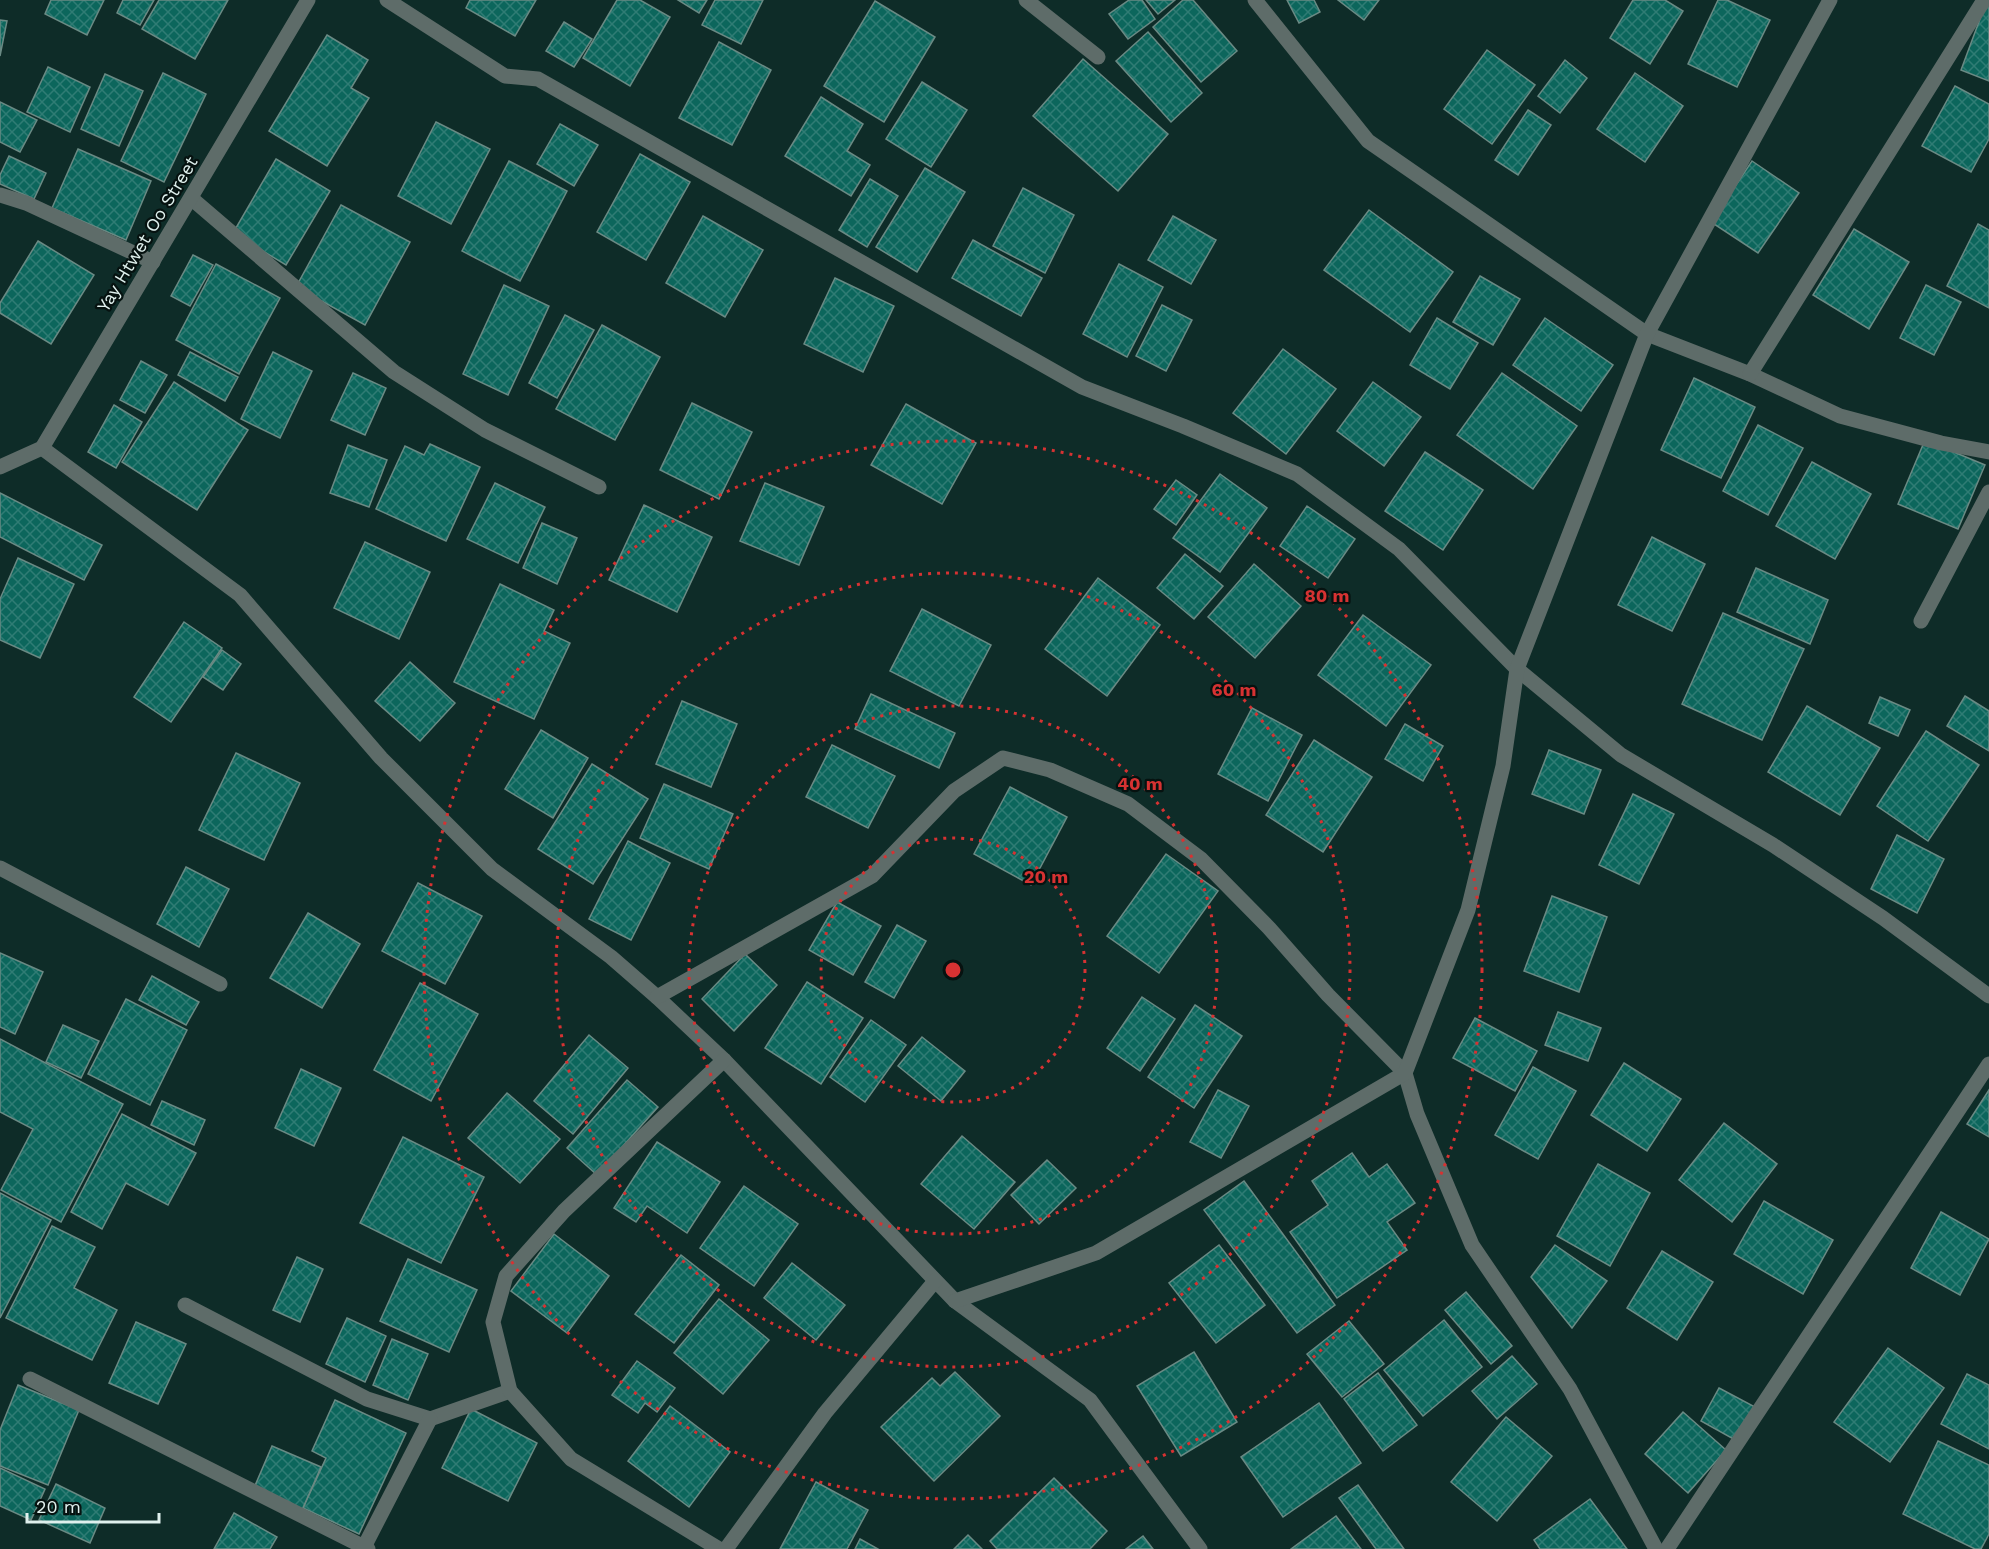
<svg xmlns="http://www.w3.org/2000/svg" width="1989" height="1549" viewBox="0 0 1989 1549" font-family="'Work Sans',sans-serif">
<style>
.building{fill:url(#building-cross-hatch);stroke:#6a8a84;stroke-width:1.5}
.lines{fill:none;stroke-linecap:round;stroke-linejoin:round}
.street{stroke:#5e6c69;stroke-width:15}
.ring{fill:none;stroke:#d63232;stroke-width:3;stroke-dasharray:3 6}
.labels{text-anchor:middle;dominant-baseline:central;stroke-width:4.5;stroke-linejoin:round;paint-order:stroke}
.street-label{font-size:18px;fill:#dff0ed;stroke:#061210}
.centre{fill:#d63232;stroke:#061210;stroke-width:3}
.ring-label{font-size:18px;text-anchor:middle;font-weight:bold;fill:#d63232;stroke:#061210;stroke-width:4.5;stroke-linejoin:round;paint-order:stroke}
</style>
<defs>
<pattern id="building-cross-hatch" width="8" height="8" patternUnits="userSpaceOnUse" patternTransform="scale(1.5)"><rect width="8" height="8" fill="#0c665c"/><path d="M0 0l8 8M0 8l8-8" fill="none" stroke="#2f7c74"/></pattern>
</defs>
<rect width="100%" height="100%" fill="#0e2c28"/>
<!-- building -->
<g class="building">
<path d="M 51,0 L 104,0 L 87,35 L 45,14 Z"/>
<path d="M 123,0 L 154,0 L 140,25 L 117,13 Z"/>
<path d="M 159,0 L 228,0 L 195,59 L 142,29 Z"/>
<path d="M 470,0 L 536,0 L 515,36 L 466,8 Z"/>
<path d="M 617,0 L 640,0 L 670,17 L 630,86 L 583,58 Z"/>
<path d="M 678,0 L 707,0 L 699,13 Z"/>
<path d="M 715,0 L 763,0 L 741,44 L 702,25 Z"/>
<path d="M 1129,0 L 1142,0 L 1155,19 L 1128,39 L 1109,14 Z"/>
<path d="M 1146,0 L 1175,0 L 1158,14 Z"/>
<path d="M 1183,0 L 1193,0 L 1237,51 L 1201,82 L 1153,27 Z"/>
<path d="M 1287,0 L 1314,0 L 1320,12 L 1299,23 Z"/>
<path d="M 1338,0 L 1379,0 L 1364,20 Z"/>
<path d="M 1633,0 L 1665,0 L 1683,11 L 1650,64 L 1610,38 Z"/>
<path d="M 1718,0 L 1727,0 L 1770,20 L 1737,87 L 1688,64 Z"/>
<path d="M 1987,0 L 1989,0 L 1989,81 L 1961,70 Z"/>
<path d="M 875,1 L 935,37 L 884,122 L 824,86 Z"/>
<path d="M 0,20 L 7,21 L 0,56 Z"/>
<path d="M 564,22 L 592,39 L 574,67 L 546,51 Z"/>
<path d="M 1148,32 L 1202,93 L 1171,122 L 1116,61 Z"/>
<path d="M 327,35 L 368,60 L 351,88 L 369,98 L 327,166 L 269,131 Z"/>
<path d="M 719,42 L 771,70 L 732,145 L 679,118 Z"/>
<path d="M 1487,50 L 1535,85 L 1492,144 L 1444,109 Z"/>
<path d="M 1083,59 L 1168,134 L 1118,191 L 1033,116 Z"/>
<path d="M 1565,60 L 1587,78 L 1560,113 L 1538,96 Z"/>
<path d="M 48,67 L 90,87 L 70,132 L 27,112 Z"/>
<path d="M 163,73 L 206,94 L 164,182 L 121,161 Z"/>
<path d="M 1635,73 L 1683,106 L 1645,162 L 1597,129 Z"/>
<path d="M 105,74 L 143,91 L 119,146 L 81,129 Z"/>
<path d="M 922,82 L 967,110 L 931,167 L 886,139 Z"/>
<path d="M 1955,86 L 1989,104 L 1989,139 L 1971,172 L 1922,146 Z"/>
<path d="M 821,97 L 863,124 L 847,151 L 870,165 L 851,196 L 785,156 Z"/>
<path d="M 0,102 L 37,120 L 20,152 L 0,142 Z"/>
<path d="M 1528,110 L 1551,125 L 1518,175 L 1495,160 Z"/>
<path d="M 436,122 L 490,149 L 451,224 L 398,196 Z"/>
<path d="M 560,124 L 598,145 L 574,186 L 537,164 Z"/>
<path d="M 78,149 L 151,181 L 126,240 L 52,208 Z"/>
<path d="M 640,154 L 690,182 L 646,260 L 597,232 Z"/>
<path d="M 9,156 L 46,173 L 34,199 L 0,184 L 0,175 Z"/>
<path d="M 276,159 L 330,191 L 286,265 L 233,233 Z"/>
<path d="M 509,161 L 567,191 L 520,281 L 462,251 Z"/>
<path d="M 1752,161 L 1799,193 L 1758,253 L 1711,222 Z"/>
<path d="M 925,168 L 965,192 L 917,272 L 876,247 Z"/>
<path d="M 870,179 L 898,196 L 867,247 L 839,230 Z"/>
<path d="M 1023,188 L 1074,215 L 1045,273 L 993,246 Z"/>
<path d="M 341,205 L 410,242 L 365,325 L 296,287 Z"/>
<path d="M 1369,210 L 1453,272 L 1410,332 L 1324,270 Z"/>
<path d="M 703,216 L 763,250 L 725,317 L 666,283 Z"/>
<path d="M 1173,216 L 1216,240 L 1191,284 L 1148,260 Z"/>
<path d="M 1978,224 L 1989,230 L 1989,308 L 1947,286 Z"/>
<path d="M 1854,229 L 1909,262 L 1869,329 L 1813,295 Z"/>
<path d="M 973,240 L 1042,278 L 1021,316 L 952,278 Z"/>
<path d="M 38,241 L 94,275 L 51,344 L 0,313 L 0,303 Z"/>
<path d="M 193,255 L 213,265 L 190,306 L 171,296 Z"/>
<path d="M 216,264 L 280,298 L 239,374 L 176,340 Z"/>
<path d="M 1119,264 L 1163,287 L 1127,357 L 1083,334 Z"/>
<path d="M 1480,276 L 1520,299 L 1493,345 L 1453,322 Z"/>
<path d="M 835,278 L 894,306 L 863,372 L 804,344 Z"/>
<path d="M 504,285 L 549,306 L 508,395 L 463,374 Z"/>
<path d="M 1926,285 L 1961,302 L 1934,355 L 1900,338 Z"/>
<path d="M 1162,305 L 1192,320 L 1166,371 L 1136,356 Z"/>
<path d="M 565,315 L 594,330 L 557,398 L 529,383 Z"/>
<path d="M 1437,318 L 1478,343 L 1450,389 L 1410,365 Z"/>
<path d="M 1545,318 L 1613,365 L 1581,411 L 1513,365 Z"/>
<path d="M 602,325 L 660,357 L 615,440 L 556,409 Z"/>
<path d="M 1283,349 L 1336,389 L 1286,454 L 1233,413 Z"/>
<path d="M 190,352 L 238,377 L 225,401 L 178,375 Z"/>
<path d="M 273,352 L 312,371 L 280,438 L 241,419 Z"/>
<path d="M 141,361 L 167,375 L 145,413 L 120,400 Z"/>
<path d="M 353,373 L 386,388 L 365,435 L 331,420 Z"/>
<path d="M 1502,373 L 1577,426 L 1533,489 L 1457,435 Z"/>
<path d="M 1694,378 L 1755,407 L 1721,478 L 1661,450 Z"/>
<path d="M 174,382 L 248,430 L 197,510 L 122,462 Z"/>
<path d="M 1373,382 L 1421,417 L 1384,466 L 1337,431 Z"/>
<path d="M 692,403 L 752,432 L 719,499 L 660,470 Z"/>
<path d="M 906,404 L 976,443 L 942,504 L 871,465 Z"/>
<path d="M 114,405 L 142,422 L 116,468 L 88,452 Z"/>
<path d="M 1758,425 L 1803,448 L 1768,515 L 1723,491 Z"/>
<path d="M 1925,440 L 1985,465 L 1958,529 L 1898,504 Z"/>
<path d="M 430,444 L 480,467 L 446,541 L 376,509 L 405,446 L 424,455 Z"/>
<path d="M 348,445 L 387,460 L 369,507 L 330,493 Z"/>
<path d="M 1425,452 L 1483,490 L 1443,550 L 1385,511 Z"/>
<path d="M 1812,462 L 1871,494 L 1835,559 L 1776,526 Z"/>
<path d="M 1220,474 L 1267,508 L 1220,572 L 1173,538 Z"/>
<path d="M 1176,480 L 1197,495 L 1176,525 L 1154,509 Z"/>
<path d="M 495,483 L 545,507 L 518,563 L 467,539 Z"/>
<path d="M 765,483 L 824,507 L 799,565 L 740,541 Z"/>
<path d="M 0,493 L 102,545 L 84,580 L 0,537 Z"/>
<path d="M 644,505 L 712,537 L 677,612 L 609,580 Z"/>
<path d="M 1307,506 L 1355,539 L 1328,578 L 1280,546 Z"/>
<path d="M 542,523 L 577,538 L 557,584 L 523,568 Z"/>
<path d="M 1652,537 L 1705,564 L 1672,631 L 1618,605 Z"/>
<path d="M 365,542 L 430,572 L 399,639 L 334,608 Z"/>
<path d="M 1185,554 L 1223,586 L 1194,619 L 1157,588 Z"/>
<path d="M 18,558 L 74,584 L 40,658 L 0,640 L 0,599 Z"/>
<path d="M 1254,564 L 1301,606 L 1255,658 L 1208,617 Z"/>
<path d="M 1756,568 L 1828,600 L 1810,644 L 1737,612 Z"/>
<path d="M 1098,578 L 1160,625 L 1107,696 L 1045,649 Z"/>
<path d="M 500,584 L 554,610 L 544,631 L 570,643 L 534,719 L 454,682 Z"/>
<path d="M 922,609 L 991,645 L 959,706 L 890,671 Z"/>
<path d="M 1723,613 L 1804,649 L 1762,740 L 1682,704 Z"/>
<path d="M 1363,615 L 1431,665 L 1386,726 L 1318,675 Z"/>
<path d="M 184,622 L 222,648 L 171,722 L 134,697 Z"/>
<path d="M 222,650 L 241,664 L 223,690 L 203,677 Z"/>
<path d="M 410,662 L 455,703 L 420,741 L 375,701 Z"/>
<path d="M 871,694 L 955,733 L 939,768 L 855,729 Z"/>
<path d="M 1965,696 L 1989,711 L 1989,751 L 1947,726 Z"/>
<path d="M 1880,697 L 1910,710 L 1898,736 L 1869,723 Z"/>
<path d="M 682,701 L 737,724 L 711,787 L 656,764 Z"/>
<path d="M 1807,706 L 1880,748 L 1840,815 L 1768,772 Z"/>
<path d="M 1252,708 L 1302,735 L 1268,801 L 1218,774 Z"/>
<path d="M 1405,724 L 1443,746 L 1423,781 L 1385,759 Z"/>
<path d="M 541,730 L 588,758 L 553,818 L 505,789 Z"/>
<path d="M 1926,731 L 1979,765 L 1928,841 L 1877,806 Z"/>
<path d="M 1314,740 L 1372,777 L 1323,852 L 1266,815 Z"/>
<path d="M 832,745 L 895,776 L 868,828 L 806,797 Z"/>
<path d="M 1549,750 L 1601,770 L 1584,814 L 1532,794 Z"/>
<path d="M 236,753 L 300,783 L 264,860 L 199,830 Z"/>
<path d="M 592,764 L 648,799 L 593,884 L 538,849 Z"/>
<path d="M 664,784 L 733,814 L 709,869 L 640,838 Z"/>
<path d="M 1010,787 L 1067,817 L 1031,885 L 974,854 Z"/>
<path d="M 1633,794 L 1674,814 L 1639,884 L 1599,865 Z"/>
<path d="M 1897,835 L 1944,859 L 1917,913 L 1871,889 Z"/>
<path d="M 628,841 L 670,863 L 631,940 L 589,919 Z"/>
<path d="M 1166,854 L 1218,891 L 1159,973 L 1107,936 Z"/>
<path d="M 186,867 L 229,889 L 199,947 L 157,924 Z"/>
<path d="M 418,883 L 482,916 L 445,984 L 382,951 Z"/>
<path d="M 1552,896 L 1607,917 L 1579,992 L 1524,971 Z"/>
<path d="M 837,902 L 881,926 L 853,975 L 809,950 Z"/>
<path d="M 308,913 L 360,944 L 322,1008 L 270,978 Z"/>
<path d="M 897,925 L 926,941 L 894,998 L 865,982 Z"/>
<path d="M 0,953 L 43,972 L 15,1034 L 0,1027 Z"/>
<path d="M 745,954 L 777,985 L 734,1031 L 702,999 Z"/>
<path d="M 152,976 L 199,1002 L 186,1025 L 139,1000 Z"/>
<path d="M 807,982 L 863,1018 L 821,1084 L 765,1048 Z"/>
<path d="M 420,983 L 478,1014 L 431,1101 L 374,1070 Z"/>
<path d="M 1142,997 L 1175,1019 L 1140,1071 L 1107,1048 Z"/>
<path d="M 126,999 L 187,1030 L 150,1105 L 88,1074 Z"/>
<path d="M 1195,1005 L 1242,1036 L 1194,1108 L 1148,1077 Z"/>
<path d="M 1558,1012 L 1601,1028 L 1588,1061 L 1545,1045 Z"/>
<path d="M 1475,1018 L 1537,1051 L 1515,1091 L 1453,1058 Z"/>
<path d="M 871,1020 L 906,1045 L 865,1102 L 830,1077 Z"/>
<path d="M 63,1025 L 99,1041 L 81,1078 L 46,1062 Z"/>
<path d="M 589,1035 L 628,1068 L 573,1134 L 534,1101 Z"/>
<path d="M 922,1037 L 965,1071 L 941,1101 L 898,1066 Z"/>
<path d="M 0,1039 L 123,1104 L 61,1222 L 1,1190 L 33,1129 L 0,1112 Z"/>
<path d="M 1624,1063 L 1681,1099 L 1647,1151 L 1591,1115 Z"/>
<path d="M 1533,1067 L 1576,1091 L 1538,1159 L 1495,1135 Z"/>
<path d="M 301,1069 L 341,1088 L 314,1146 L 275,1128 Z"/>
<path d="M 627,1080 L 658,1107 L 597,1175 L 567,1148 Z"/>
<path d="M 1218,1090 L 1249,1106 L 1221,1158 L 1190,1142 Z"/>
<path d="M 1989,1090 L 1989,1137 L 1967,1124 Z"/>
<path d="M 507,1093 L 560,1139 L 520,1183 L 468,1138 Z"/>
<path d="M 162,1101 L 205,1120 L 194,1145 L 151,1125 Z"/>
<path d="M 122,1114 L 196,1153 L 168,1205 L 126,1183 L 102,1229 L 71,1212 Z"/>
<path d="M 1724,1123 L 1777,1164 L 1732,1222 L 1679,1180 Z"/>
<path d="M 962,1136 L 1015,1182 L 974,1229 L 921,1184 Z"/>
<path d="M 403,1137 L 484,1177 L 441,1263 L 360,1223 Z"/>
<path d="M 657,1142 L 720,1182 L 687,1233 L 647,1206 L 636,1222 L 614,1208 Z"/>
<path d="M 1352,1153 L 1369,1177 L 1387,1164 L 1415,1203 L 1387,1222 L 1407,1250 L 1337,1298 L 1290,1232 L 1328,1205 L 1312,1181 Z"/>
<path d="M 1047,1160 L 1076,1188 L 1039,1224 L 1011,1195 Z"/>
<path d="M 1598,1164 L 1650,1193 L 1610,1266 L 1557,1236 Z"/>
<path d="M 1244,1181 L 1335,1305 L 1297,1333 L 1204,1210 Z"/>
<path d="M 744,1186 L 798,1224 L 754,1286 L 700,1248 Z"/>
<path d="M 0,1193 L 51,1220 L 0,1318 Z"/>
<path d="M 1764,1201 L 1833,1240 L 1803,1294 L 1734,1254 Z"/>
<path d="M 1941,1212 L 1989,1239 L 1960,1295 L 1911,1268 Z"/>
<path d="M 52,1226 L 95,1247 L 74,1288 L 117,1310 L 92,1360 L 6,1318 Z"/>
<path d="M 554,1234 L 609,1276 L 567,1333 L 511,1291 Z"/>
<path d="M 1219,1245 L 1265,1305 L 1216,1343 L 1169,1283 Z"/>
<path d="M 1555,1245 L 1607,1281 L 1572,1328 L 1531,1277 Z"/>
<path d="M 1662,1251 L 1713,1282 L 1677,1340 L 1627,1308 Z"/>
<path d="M 681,1255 L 719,1285 L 674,1343 L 635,1314 Z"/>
<path d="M 297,1257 L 323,1269 L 300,1322 L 273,1310 Z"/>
<path d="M 408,1259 L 477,1290 L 449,1352 L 380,1321 Z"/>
<path d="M 792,1263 L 845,1305 L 816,1340 L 764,1298 Z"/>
<path d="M 1466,1292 L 1512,1346 L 1491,1364 L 1445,1310 Z"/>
<path d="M 719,1299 L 769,1340 L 723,1394 L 674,1353 Z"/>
<path d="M 347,1318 L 386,1336 L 365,1382 L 326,1364 Z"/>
<path d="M 1444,1320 L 1482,1367 L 1423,1416 L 1384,1370 Z"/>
<path d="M 1349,1321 L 1384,1364 L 1342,1397 L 1307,1354 Z"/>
<path d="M 136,1322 L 186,1344 L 158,1404 L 109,1383 Z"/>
<path d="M 392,1339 L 428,1354 L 408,1400 L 373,1385 Z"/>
<path d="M 1888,1348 L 1944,1388 L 1890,1462 L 1834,1422 Z"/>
<path d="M 1194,1352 L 1237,1422 L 1181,1456 L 1137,1386 Z"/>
<path d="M 1512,1356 L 1537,1384 L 1497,1419 L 1472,1391 Z"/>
<path d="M 637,1361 L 675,1388 L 657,1412 L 645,1403 L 638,1413 L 612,1395 Z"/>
<path d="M 955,1372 L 1000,1416 L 934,1481 L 881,1427 L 932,1378 L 940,1386 Z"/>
<path d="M 1378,1373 L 1417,1425 L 1383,1451 L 1344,1399 Z"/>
<path d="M 1967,1374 L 1989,1385 L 1989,1449 L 1941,1424 Z"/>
<path d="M 18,1385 L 79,1410 L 48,1485 L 0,1466 L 0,1430 Z"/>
<path d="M 1719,1388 L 1755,1407 L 1737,1441 L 1701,1421 Z"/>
<path d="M 335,1400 L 406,1433 L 359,1534 L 303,1508 L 326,1458 L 312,1451 Z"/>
<path d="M 1319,1403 L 1361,1463 L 1283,1517 L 1241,1457 Z"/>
<path d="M 670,1406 L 730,1452 L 689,1507 L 628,1461 Z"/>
<path d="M 471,1409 L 537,1443 L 508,1501 L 442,1468 Z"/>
<path d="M 1683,1412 L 1726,1450 L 1688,1493 L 1645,1454 Z"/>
<path d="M 1506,1417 L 1552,1456 L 1497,1521 L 1451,1482 Z"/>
<path d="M 1938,1441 L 1989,1465 L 1989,1534 L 1981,1549 L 1975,1549 L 1903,1514 Z"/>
<path d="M 272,1446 L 321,1467 L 302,1510 L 254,1488 Z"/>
<path d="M 0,1468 L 45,1489 L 31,1520 L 0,1506 Z"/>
<path d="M 1054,1478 L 1107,1531 L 1090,1549 L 997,1549 L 990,1541 Z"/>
<path d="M 816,1482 L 868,1510 L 847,1549 L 780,1549 Z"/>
<path d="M 56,1484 L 105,1508 L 90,1543 L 39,1520 Z"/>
<path d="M 1358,1485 L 1404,1549 L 1376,1549 L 1339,1498 Z"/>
<path d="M 1590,1499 L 1627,1549 L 1540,1549 L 1534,1540 Z"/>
<path d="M 234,1513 L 277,1537 L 270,1549 L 214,1549 Z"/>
<path d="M 1336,1516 L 1361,1549 L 1291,1549 Z"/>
<path d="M 968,1535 L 982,1549 L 954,1549 Z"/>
<path d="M 1143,1536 L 1153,1549 L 1126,1549 Z"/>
<path d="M 860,1539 L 878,1549 L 855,1549 Z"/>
</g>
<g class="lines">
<!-- street -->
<g class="street">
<path d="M 387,0 L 505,76 L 538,79 L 1082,387 L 1183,426 L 1297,474 L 1399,549 L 1517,669 L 1621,755 L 1773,845 L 1883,918 L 1989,996"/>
<path d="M 1026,0 L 1098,57"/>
<path d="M 1255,0 L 1368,141 L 1647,334 L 1750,374 L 1840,416 L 1941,443 L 1989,452"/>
<path d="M 0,195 L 26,203 L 153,262"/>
<path d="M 191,198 L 394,372 L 485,430 L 599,487"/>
<path d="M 1750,374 L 1984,0"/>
<path d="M 42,448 L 240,595 L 381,758 L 492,869 L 611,957 L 657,997 L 724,1060 L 955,1301 L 1090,1400 L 1200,1549"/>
<path d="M 0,467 L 42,448 L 308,0"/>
<path d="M 1921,621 L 1989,492"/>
<path d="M 0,868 L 220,984"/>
<path d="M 657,997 L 872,876 L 954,791 L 1003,758 L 1050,770 L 1128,804 L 1201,859 L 1269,928 L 1328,995 L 1405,1073 L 1417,1114 L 1472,1245 L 1570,1389 L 1656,1549"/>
<path d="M 955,1301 L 1096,1253 L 1405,1073 L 1468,910 L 1503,766 L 1517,669 L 1647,334 L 1830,0"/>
<path d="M 185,1305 L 367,1399 L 430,1419 L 510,1391"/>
<path d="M 30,1379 L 368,1549"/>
<path d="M 363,1549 L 430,1419"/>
<path d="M 719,1549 L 571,1459 L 510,1391 L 493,1322 L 506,1276 L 564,1211 L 724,1060"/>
<path d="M 726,1549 L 825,1413 L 935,1281"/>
<path d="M 1667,1549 L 1989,1064"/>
</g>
</g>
<!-- distance rings -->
<g class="ring">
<circle cx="953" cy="970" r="132"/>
<circle cx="953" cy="970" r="264"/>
<circle cx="953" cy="970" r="397"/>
<circle cx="953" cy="970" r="529"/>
</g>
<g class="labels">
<!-- street labels -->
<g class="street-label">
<text transform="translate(147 234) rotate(-59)">Yay Htwet Oo Street</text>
</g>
</g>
<circle cx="953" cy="970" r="9" class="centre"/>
<g class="ring-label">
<text x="1327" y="602">80 m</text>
<text x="1234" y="696">60 m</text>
<text x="1140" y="790">40 m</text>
<text x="1046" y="883">20 m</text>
</g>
<!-- scale -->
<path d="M27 1513v9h132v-9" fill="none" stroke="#dff0ed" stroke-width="3"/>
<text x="36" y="1513" font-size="18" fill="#dff0ed" stroke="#061210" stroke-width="4.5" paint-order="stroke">20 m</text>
</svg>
